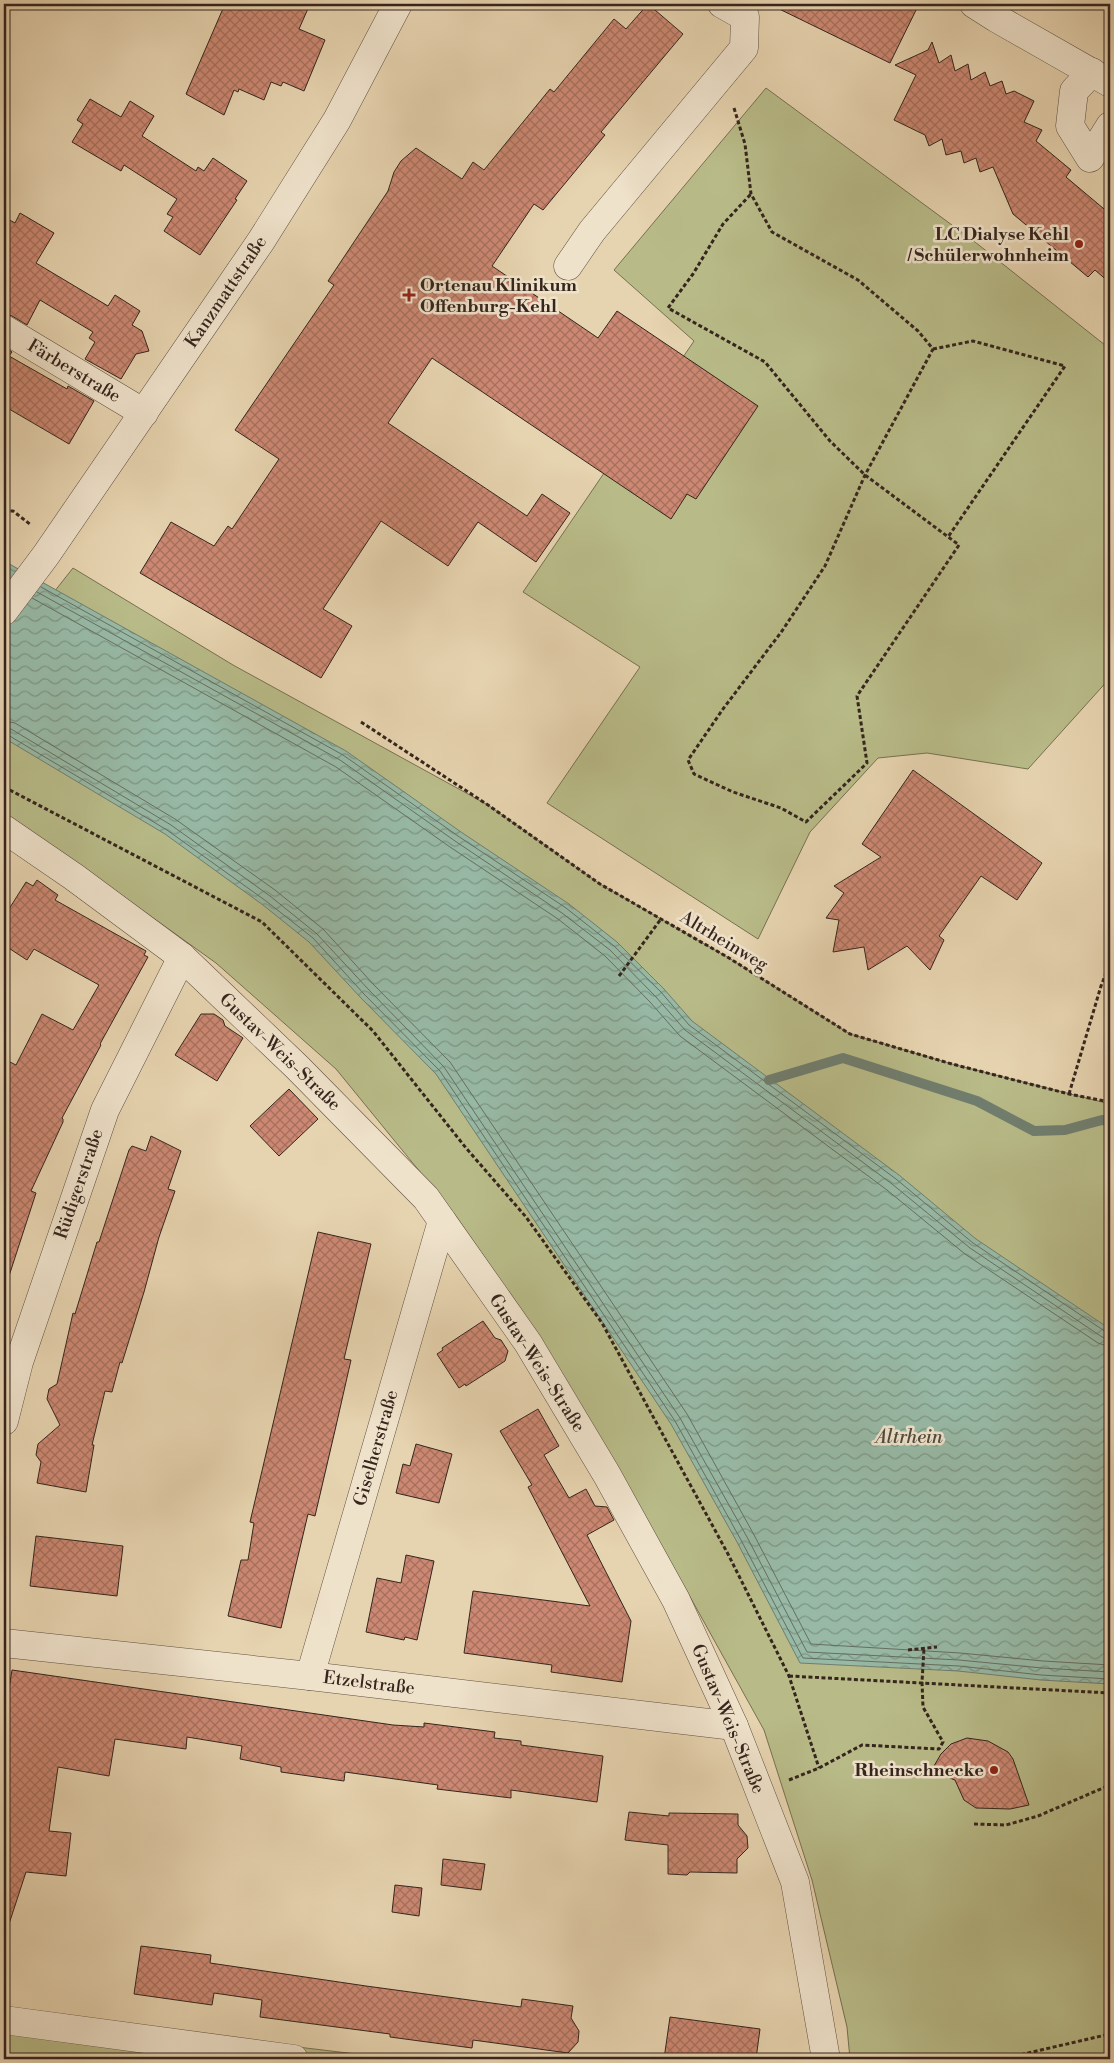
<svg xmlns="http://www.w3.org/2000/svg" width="1114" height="2063" viewBox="0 0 1114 2063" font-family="'Libre Bodoni',serif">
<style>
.park{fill:#b8bb88;stroke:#767052}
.water{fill:url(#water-waves);stroke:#707e6f}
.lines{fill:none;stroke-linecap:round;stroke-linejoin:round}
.shore{stroke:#666f61;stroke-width:1}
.stream{stroke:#707e6f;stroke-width:10}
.building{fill:url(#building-cross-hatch);stroke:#35251d}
.minor-casing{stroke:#615042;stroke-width:29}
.path{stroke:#35251d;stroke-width:3;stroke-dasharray:4 2.5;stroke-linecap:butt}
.minor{stroke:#efe2cb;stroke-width:28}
.poi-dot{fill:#8f2418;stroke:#efe2cb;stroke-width:2}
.labels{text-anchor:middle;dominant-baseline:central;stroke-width:5;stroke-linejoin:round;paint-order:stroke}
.poi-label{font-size:18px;font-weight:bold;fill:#35251d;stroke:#efe2cb;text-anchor:end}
.street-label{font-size:18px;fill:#35251d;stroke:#efe2cb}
.water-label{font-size:19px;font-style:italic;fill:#4e4a3f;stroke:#efe2cb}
</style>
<defs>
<pattern id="water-waves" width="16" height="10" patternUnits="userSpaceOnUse" patternTransform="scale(1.25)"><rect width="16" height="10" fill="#97b9a5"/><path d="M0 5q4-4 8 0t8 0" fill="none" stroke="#7c9686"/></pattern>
<pattern id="building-cross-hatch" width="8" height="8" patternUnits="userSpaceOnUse" patternTransform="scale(1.25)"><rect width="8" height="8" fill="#cc8872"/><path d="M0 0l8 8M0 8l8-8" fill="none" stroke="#a66f5d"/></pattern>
</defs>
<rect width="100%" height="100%" fill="#e6d3af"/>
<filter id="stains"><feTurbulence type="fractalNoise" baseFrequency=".004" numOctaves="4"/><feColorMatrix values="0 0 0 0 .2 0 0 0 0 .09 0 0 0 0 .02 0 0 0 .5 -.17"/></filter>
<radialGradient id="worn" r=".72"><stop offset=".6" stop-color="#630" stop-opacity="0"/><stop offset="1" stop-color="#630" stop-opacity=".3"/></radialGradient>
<!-- park -->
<g class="park">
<path d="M 766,88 L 975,242 L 1110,349 L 1110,678 L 1028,769 L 927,753 L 878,758 L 810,832 L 758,939 L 547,803 L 640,667 L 523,592 L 694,341 L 614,270 Z"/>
<path d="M 73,568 L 233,665 L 488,805 L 600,884 L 729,958 L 850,1034 L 952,1064 L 1110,1104 L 1110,2059 L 850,2059 L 847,2027 L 812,1880 L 764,1730 L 623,1476 L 543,1342 L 456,1216 L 336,1069 L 216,963 L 82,867 L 4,824 L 4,655 Z"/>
<path d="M 4,2012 L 398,2059 L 4,2059 Z"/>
</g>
<!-- water -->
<path class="water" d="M 4,561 L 346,751 L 461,832 L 569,904 L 617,942 L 664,989 L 692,1021 L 899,1175 L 976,1239 L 1110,1329 L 1110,1684 L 1041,1680 L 958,1671 L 800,1663 L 737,1542 L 671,1424 L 436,1074 L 361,998 L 309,942 L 263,905 L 165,834 L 4,738 Z"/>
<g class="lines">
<!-- shore -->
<g class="shore">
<path d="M 41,587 L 343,755 L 458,836 L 566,908 L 614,946 L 661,992 L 689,1025 L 896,1179 L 973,1243 L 1106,1332 L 1110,1333"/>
<path d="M 37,592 L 340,760 L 455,841 L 562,913 L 610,950 L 656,997 L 685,1030 L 892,1184 L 970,1248 L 1102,1337 L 1110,1339"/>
<path d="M 32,598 L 336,767 L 450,847 L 558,919 L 605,956 L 650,1002 L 680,1036 L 887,1190 L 965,1254 L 1098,1343 L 1110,1347"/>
<path d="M 4,721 L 15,723 L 175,819 L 275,890 L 323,929 L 374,985 L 450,1062 L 687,1414 L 753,1533 L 811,1644 L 960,1653 L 1043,1661 L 1110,1665"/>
<path d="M 4,728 L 11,729 L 171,825 L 270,896 L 317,934 L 369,990 L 444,1067 L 680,1418 L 747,1537 L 807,1652 L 959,1660 L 1042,1668 L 1110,1672"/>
<path d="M 4,734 L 8,735 L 167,830 L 266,901 L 313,938 L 364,994 L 440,1071 L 675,1421 L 741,1540 L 803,1658 L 959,1666 L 1041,1675 L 1110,1679"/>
</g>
<!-- stream -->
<path class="stream" d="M 769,1080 L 843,1058 L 977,1101 L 1034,1131 L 1065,1130 L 1102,1120 L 1110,1121"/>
</g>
<!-- building -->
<g class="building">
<path d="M 225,4 L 310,4 L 299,29 L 325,40 L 304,91 L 283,82 L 281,86 L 271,82 L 264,100 L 239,89 L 238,92 L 234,90 L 224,115 L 186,94 Z"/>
<path d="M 648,4 L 683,34 L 601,132 L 605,135 L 543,210 L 534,204 L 492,266 L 598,338 L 617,311 L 758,406 L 696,499 L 687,494 L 671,519 L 432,358 L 388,423 L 527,516 L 542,494 L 570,513 L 536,562 L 478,522 L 448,566 L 381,521 L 323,609 L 352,626 L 321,678 L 140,573 L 171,522 L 214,546 L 228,526 L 232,529 L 279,459 L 235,430 L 334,285 L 328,281 L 388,191 L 394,172 L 401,161 L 416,148 L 462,179 L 473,162 L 484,170 L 550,89 L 554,92 L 614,19 L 626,29 Z"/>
<path d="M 769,4 L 919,4 L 890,63 Z"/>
<path d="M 932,42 L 939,63 L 951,55 L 955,71 L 968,64 L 971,80 L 985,72 L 990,86 L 1002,81 L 1006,94 L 1014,91 L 1034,101 L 1024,122 L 1042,130 L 1036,141 L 1071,170 L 1066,177 L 1110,214 L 1110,283 L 1095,270 L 1088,277 L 1013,214 L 993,167 L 980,172 L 976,158 L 964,163 L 961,151 L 946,155 L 942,139 L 929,146 L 925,135 L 894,120 L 916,75 L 895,65 L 928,50 Z"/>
<path d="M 90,99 L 121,117 L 130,101 L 154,116 L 142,136 L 196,171 L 198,167 L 204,171 L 213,158 L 247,181 L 235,199 L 237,200 L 200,255 L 164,231 L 173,217 L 167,214 L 177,199 L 124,165 L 121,171 L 72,142 L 83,124 L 77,120 Z"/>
<path d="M 20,213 L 54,233 L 36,263 L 108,306 L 115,295 L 140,311 L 132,325 L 142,331 L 149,351 L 136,354 L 121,379 L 85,359 L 95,342 L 89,338 L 93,332 L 40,300 L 27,325 L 12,316 L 4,313 L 4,217 L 15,223 Z"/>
<path d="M 4,347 L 12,352 L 9,356 L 67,389 L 68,386 L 94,401 L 69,444 L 4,406 Z"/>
<path d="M 913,770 L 1042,863 L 1017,900 L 981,876 L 939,936 L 944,940 L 930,970 L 907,946 L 868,970 L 864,947 L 833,952 L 839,920 L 826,918 L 844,893 L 834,886 L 881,857 L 862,844 Z"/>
<path d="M 37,880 L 58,895 L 55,900 L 146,951 L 144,955 L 148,957 L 100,1044 L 101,1045 L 62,1118 L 63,1119 L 63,1122 L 31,1191 L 36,1193 L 9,1276 L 4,1275 L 4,1059 L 16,1065 L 42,1014 L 73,1030 L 99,985 L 34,949 L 27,960 L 4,945 L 4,917 L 26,882 L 33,886 Z"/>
<path d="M 201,1014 L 214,1014 L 223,1020 L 225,1026 L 243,1038 L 217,1081 L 175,1055 Z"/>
<path d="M 289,1089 L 318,1119 L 279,1156 L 250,1126 Z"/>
<path d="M 151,1136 L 181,1151 L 168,1189 L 175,1191 L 159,1237 L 144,1292 L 122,1363 L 120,1362 L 112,1392 L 105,1391 L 92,1445 L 94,1445 L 86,1492 L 37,1483 L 41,1462 L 36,1455 L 38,1444 L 60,1425 L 47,1399 L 49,1389 L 57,1384 L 73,1313 L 75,1314 L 97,1242 L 99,1242 L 129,1150 L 132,1146 L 146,1151 Z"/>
<path d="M 318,1232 L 371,1244 L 344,1359 L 351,1360 L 336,1426 L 315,1516 L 308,1514 L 281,1628 L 228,1616 L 241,1560 L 248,1560 L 254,1523 L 250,1522 Z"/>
<path d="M 483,1321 L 495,1338 L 501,1340 L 508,1351 L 505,1361 L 466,1386 L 465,1384 L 459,1388 L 437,1354 L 443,1350 L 442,1348 Z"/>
<path d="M 538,1409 L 559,1446 L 544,1455 L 569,1498 L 586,1489 L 595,1506 L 607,1507 L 614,1520 L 587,1535 L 631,1621 L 622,1682 L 551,1672 L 552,1665 L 464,1653 L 473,1591 L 590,1606 L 528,1487 L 532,1485 L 500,1431 Z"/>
<path d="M 416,1444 L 452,1454 L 439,1503 L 396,1493 L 403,1464 L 410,1466 Z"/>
<path d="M 36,1536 L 123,1546 L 117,1596 L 30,1586 Z"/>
<path d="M 406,1555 L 434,1561 L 417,1640 L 405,1637 L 404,1640 L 366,1632 L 377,1578 L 401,1583 Z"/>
<path d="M 12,1670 L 393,1725 L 424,1727 L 424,1723 L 495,1732 L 494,1738 L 521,1741 L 521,1745 L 603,1756 L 597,1802 L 511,1790 L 511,1798 L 437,1789 L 438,1785 L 345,1772 L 344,1781 L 281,1772 L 281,1767 L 240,1759 L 242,1746 L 187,1737 L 186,1749 L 115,1739 L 109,1776 L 58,1767 L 49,1831 L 71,1833 L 66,1876 L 26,1872 L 9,1924 L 4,1923 L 4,1720 Z"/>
<path d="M 967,1738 L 988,1741 L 1008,1752 L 1013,1759 L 1029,1805 L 1010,1809 L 976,1808 L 964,1800 L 955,1780 L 931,1771 L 941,1754 L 951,1744 Z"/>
<path d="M 629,1812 L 669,1816 L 669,1813 L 738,1814 L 738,1825 L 747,1836 L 748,1848 L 737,1859 L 737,1873 L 690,1872 L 687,1875 L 668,1874 L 668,1845 L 625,1840 Z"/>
<path d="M 443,1859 L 485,1864 L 481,1890 L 441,1885 Z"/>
<path d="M 395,1885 L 422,1888 L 419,1916 L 392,1912 Z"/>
<path d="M 141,1946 L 211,1955 L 210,1963 L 366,1986 L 521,2007 L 522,1999 L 573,2006 L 571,2018 L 579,2031 L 578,2042 L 568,2053 L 473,2040 L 472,2048 L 390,2037 L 390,2034 L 260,2017 L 262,2000 L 214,1993 L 212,2005 L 134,1994 Z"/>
<path d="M 670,2017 L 760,2029 L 756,2059 L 664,2059 Z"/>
</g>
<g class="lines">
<defs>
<g id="minor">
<path d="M 974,4 L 996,18 L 1110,83"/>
<path d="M 1092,72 L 1074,91 L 1070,126 L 1090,158 L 1110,126"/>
<path d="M 568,266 L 592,231 L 744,48 L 745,17 L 722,4"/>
<path d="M 4,329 L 144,413"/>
<path d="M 4,611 L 46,555 L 261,241 L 337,120 L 398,4"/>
<path d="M 4,829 L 74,877 L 182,957 L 297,1067 L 426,1198 L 528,1343 L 607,1475 L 676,1600 L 734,1726 L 795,1882 L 826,2059"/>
<path d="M 4,1421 L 19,1362 L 105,1110 L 182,957"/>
<path d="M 4,1643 L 310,1676 L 734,1726"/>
<path d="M 310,1676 L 442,1221"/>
<path d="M 4,2020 L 294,2059"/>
</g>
</defs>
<!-- minor casing -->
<use href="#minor" class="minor-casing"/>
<!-- path -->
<g class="path">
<path d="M 734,108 L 745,144 L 751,194 L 772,232 L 858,280 L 918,331 L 933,349 L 865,475 L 825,566 L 782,631 L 723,709 L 688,760 L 694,774 L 733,792 L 781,808 L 806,822 L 867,763 L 857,696 L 959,545 L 865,475 L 830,441 L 765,362 L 668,308 L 693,274 L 723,224 L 751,194"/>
<path d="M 933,349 L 973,341 L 1065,366 L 948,537"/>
<path d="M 4,511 L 13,511 L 31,525"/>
<path d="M 361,722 L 488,805 L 600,884 L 729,958 L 850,1034 L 952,1064 L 1069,1094 L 1110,1102"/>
<path d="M 4,787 L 262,922 L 373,1031 L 466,1148 L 526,1217 L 602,1323 L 728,1554 L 789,1676 L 819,1768"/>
<path d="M 619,976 L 661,919"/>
<path d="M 1069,1094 L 1101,986 L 1110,963"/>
<path d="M 908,1650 L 937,1647"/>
<path d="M 789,1676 L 1110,1693"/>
<path d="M 789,1780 L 819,1768 L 862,1745 L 939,1749 L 943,1742 L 923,1707 L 922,1682 L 924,1648"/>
<path d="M 974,1824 L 1006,1825 L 1038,1816 L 1110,1785"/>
<path d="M 1002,2059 L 1110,2034"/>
</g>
<!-- minor -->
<use href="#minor" class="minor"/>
</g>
<!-- markers -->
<g class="poi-dot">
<circle cx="1079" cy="244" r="5"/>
<path d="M406.5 287.5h5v5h5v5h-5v5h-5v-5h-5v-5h5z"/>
<circle cx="994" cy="1770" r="5"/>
</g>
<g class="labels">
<!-- poi labels -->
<g class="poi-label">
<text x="1069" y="234">LC Dialyse Kehl<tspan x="1069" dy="21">/ Schülerwohnheim</tspan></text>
<text x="420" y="285" text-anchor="start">Ortenau Klinikum<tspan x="420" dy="21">Offenburg-Kehl</tspan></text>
<text x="984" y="1770">Rheinschnecke</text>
</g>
<!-- street labels -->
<g class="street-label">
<text transform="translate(226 292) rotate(-56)">Kanzmattstraße</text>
<text transform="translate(74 371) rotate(31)">Färberstraße</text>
<text transform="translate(724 941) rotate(31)">Altrheinweg</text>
<text transform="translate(280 1052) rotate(44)">Gustav-Weis-Straße</text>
<text transform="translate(79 1184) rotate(-71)">Rüdigerstraße</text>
<text transform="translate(537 1363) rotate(57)">Gustav-Weis-Straße</text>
<text transform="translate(376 1448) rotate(-74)">Giselherstraße</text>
<text transform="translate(369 1683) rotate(7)">Etzelstraße</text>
<text transform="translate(728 1719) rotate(67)">Gustav-Weis-Straße</text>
</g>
<!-- water labels -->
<g class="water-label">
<text x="909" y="1437">Altrhein</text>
</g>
</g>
<!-- margin -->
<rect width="1114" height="2063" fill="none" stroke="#e6d3af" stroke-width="20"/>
<rect x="5" y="5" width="1104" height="2053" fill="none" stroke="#35251d" stroke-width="2.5"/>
<rect x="10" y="10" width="1094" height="2043" fill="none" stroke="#35251d"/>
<rect width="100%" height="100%" filter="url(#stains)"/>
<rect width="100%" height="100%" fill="url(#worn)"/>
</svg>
